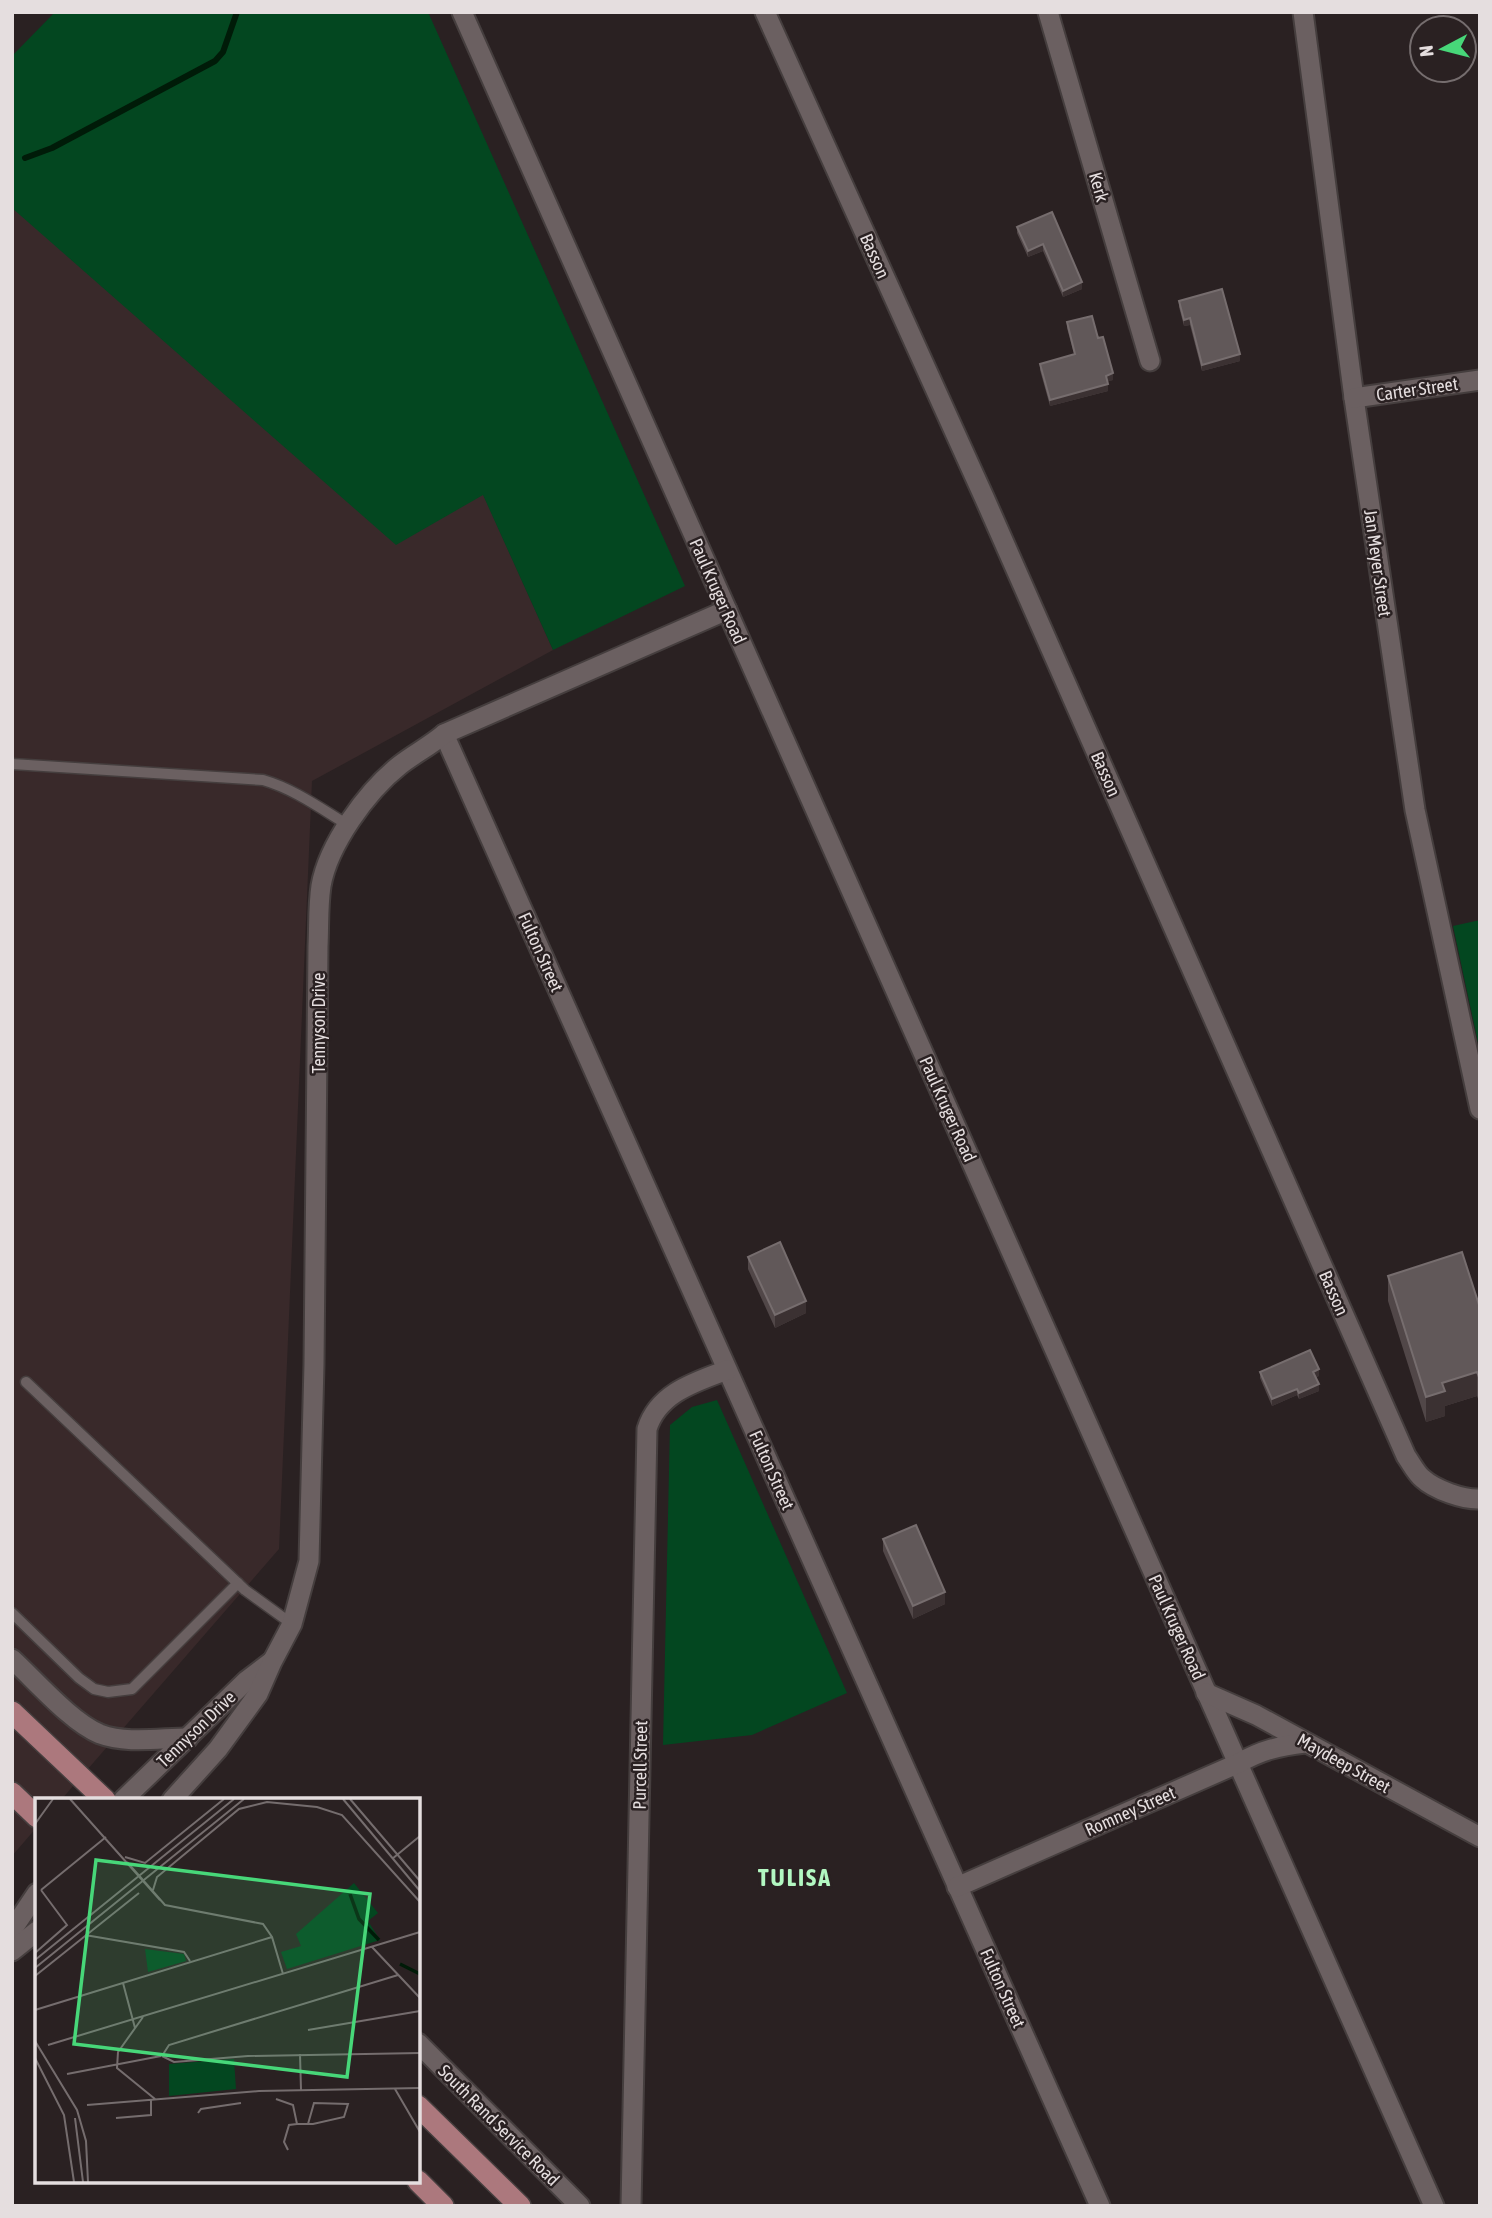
<svg xmlns="http://www.w3.org/2000/svg" width="1492" height="2218" viewBox="0 0 1492 2218" font-family="'Asap Condensed',sans-serif">
<style>
.built{fill:#39292a}
.green{fill:#034720}
.lines{fill:none;stroke-linecap:round;stroke-linejoin:round}
.stream{stroke:#001b08;stroke-width:6}
.lane-casing{stroke:#453e3e;stroke-width:13}
.street-casing{stroke:#453e3e;stroke-width:23}
.primary-casing{stroke:#453e3e;stroke-width:24}
.lane{stroke:#6b6061;stroke-width:10}
.street{stroke:#6b6061;stroke-width:19}
.primary{stroke:#ac787d;stroke-width:21}
.wall{fill:#514748}
.shaded-wall{fill:#3b3132}
.building{fill:#615859;stroke:#766d6e;stroke-width:2}
.labels{text-anchor:middle;dominant-baseline:central;stroke-width:5;stroke-linejoin:round;paint-order:stroke}
.street-label{font-size:18px;fill:#e5dedf;stroke:#2a2122}
.district-label{font-size:24px;font-weight:bold;letter-spacing:2px;fill:#b3f8c2;stroke:#2a2122}
.inset-river{fill:none;stroke:#001b08;stroke-width:3.5}
.inset-road{fill:none;stroke:#756d6e;stroke-width:2}
.view{fill:#47d779;fill-opacity:0.15;stroke:#47d779;stroke-width:3.5}
.inset-edge{fill:none;stroke:#e5dedf;stroke-width:3.5}
</style>
<rect width="100%" height="100%" fill="#2a2122"/>
<!-- built -->
<path class="built" d="M 12,207 L 483,494 L 553,650 L 312,781 L 279,1549 L 61,1800 L 37,1800 L 37,1827 L 12,1856 Z"/>
<!-- green -->
<g class="green">
<path d="M 55,12 L 428,12 L 685,586 L 553,650 L 483,495 L 396,545 L 12,208 L 12,56 Z"/>
<path d="M 1480,920 L 1480,1052 L 1453,926 Z"/>
<path d="M 717,1400 L 847,1693 L 752,1735 L 663,1745 L 670,1425 L 692,1407 Z"/>
</g>
<g class="lines">
<!-- stream -->
<path class="stream" d="M 25,158 L 52,148 L 215,61 L 223,52 L 237,12"/>
<defs>
<g id="lane">
<path d="M 12,764 L 263,780 C 294,789 320,808 348,825"/>
<path d="M 26,1382 L 245,1590 L 292,1624"/>
<path d="M 12,1613 L 79,1678 L 94,1689 L 108,1692 L 132,1689 L 238,1583"/>
</g>
<g id="street">
<path d="M 462,12 L 1434,2206"/>
<path d="M 765,12 L 984,497 L 1406,1456 C 1411,1463 1416,1473 1422,1478 C 1435,1490 1464,1500 1480,1499"/>
<path d="M 1048,12 L 1150,361"/>
<path d="M 1303,12 L 1354,398 L 1415,810 L 1480,1109"/>
<path d="M 1354,398 L 1480,380"/>
<path d="M 444,734 L 1100,2206"/>
<path d="M 12,1659 C 36,1681 71,1722 100,1734 C 126,1744 161,1738 188,1738"/>
<path d="M 1206,1693 L 1256,1715 L 1480,1837"/>
<path d="M 123,1800 L 246,1681 L 271,1662"/>
<path d="M 172,1800 L 218,1749 L 258,1694 L 272,1662 L 292,1624 L 309,1561 L 314,1364 L 318,946 C 319,926 318,906 321,886 C 328,845 367,791 400,765 C 414,754 430,746 444,734 L 727,610"/>
<path d="M 957,1887 L 1239,1763 C 1262,1750 1279,1746 1305,1743"/>
<path d="M 12,1930 L 37,1893"/>
<path d="M 12,1951 L 37,1931"/>
<path d="M 418,2043 L 580,2206"/>
<path d="M 631,2206 L 647,1429 C 658,1393 695,1382 727,1370"/>
</g>
<g id="primary">
<path d="M 12,1712 L 105,1800"/>
<path d="M 12,1793 L 37,1817"/>
<path d="M 418,2106 L 520,2206"/>
<path d="M 418,2181 L 443,2206"/>
</g>
</defs>
<!-- lane casing -->
<use href="#lane" class="lane-casing"/>
<!-- street casing -->
<use href="#street" class="street-casing"/>
<!-- primary casing -->
<use href="#primary" class="primary-casing"/>
<!-- lane -->
<use href="#lane" class="lane"/>
<!-- street -->
<use href="#street" class="street"/>
<!-- primary -->
<use href="#primary" class="primary"/>
</g>
<!-- wall -->
<g class="wall">
<path d="M 1052,212 L 1082,289 L 1063,297 L 1043,251 L 1028,257 L 1017,233 L 1017,227 Z"/>
<path d="M 1179,301 L 1240,361 L 1202,371 L 1190,325 L 1184,326 L 1179,307 Z"/>
<path d="M 1067,322 L 1098,338 L 1113,380 L 1108,381 L 1108,391 L 1050,406 L 1040,370 L 1040,364 L 1074,354 L 1067,328 Z"/>
<path d="M 748,1257 L 806,1313 L 775,1328 L 748,1269 Z"/>
<path d="M 1388,1276 L 1480,1308 L 1480,1404 L 1477,1396 L 1445,1406 L 1445,1416 L 1426,1422 L 1388,1301 Z"/>
<path d="M 1260,1372 L 1319,1376 L 1316,1377 L 1319,1391 L 1299,1399 L 1297,1395 L 1272,1406 L 1260,1378 Z"/>
<path d="M 883,1539 L 945,1604 L 913,1619 L 883,1551 Z"/>
</g>
<!-- shaded-wall -->
<g class="shaded-wall">
<path d="M 1043,244 L 1043,251 L 1028,257 L 1028,251 Z"/>
<path d="M 1082,282 L 1082,289 L 1063,297 L 1063,291 Z"/>
<path d="M 1190,318 L 1190,325 L 1184,326 L 1184,320 Z"/>
<path d="M 1240,354 L 1240,361 L 1202,371 L 1202,365 Z"/>
<path d="M 1113,373 L 1113,380 L 1106,382 L 1106,376 Z"/>
<path d="M 1108,384 L 1108,391 L 1050,406 L 1050,400 Z"/>
<path d="M 806,1301 L 806,1313 L 775,1328 L 775,1315 Z"/>
<path d="M 1319,1369 L 1319,1376 L 1313,1378 L 1313,1372 Z"/>
<path d="M 1477,1372 L 1477,1396 L 1445,1406 L 1445,1416 L 1426,1422 L 1426,1397 L 1442,1383 Z"/>
<path d="M 1319,1384 L 1319,1391 L 1299,1399 L 1299,1393 Z"/>
<path d="M 1297,1389 L 1297,1395 L 1272,1406 L 1272,1399 Z"/>
<path d="M 945,1592 L 945,1604 L 913,1619 L 913,1606 Z"/>
</g>
<!-- building -->
<g class="building">
<path d="M 1052,212 L 1082,282 L 1063,291 L 1043,244 L 1028,251 L 1017,227 Z"/>
<path d="M 1222,289 L 1240,354 L 1202,365 L 1190,318 L 1184,320 L 1179,301 Z"/>
<path d="M 1092,316 L 1098,338 L 1103,337 L 1113,373 L 1106,376 L 1108,384 L 1050,400 L 1040,364 L 1075,354 L 1067,322 Z"/>
<path d="M 780,1242 L 806,1301 L 775,1315 L 748,1257 Z"/>
<path d="M 1462,1252 L 1480,1308 L 1480,1380 L 1477,1372 L 1442,1383 L 1445,1391 L 1426,1397 L 1388,1276 Z"/>
<path d="M 1310,1350 L 1319,1369 L 1313,1372 L 1319,1384 L 1299,1393 L 1297,1389 L 1272,1399 L 1260,1372 Z"/>
<path d="M 916,1525 L 945,1592 L 913,1606 L 883,1539 Z"/>
</g>
<g class="labels">
<!-- street labels -->
<g class="street-label">
<text transform="translate(1099 187) rotate(74)">Kerk</text>
<text transform="translate(875 256) rotate(66)">Basson</text>
<text transform="translate(1417 389) rotate(-8)">Carter Street</text>
<text transform="translate(1378 563) rotate(82)">Jan Meyer Street</text>
<text transform="translate(718 591) rotate(66)">Paul Kruger Road</text>
<text transform="translate(1106 774) rotate(66)">Basson</text>
<text transform="translate(541 952) rotate(66)">Fulton Street</text>
<text transform="translate(318 1023) rotate(-90)">Tennyson Drive</text>
<text transform="translate(948 1109) rotate(66)">Paul Kruger Road</text>
<text transform="translate(1334 1293) rotate(66)">Basson</text>
<text transform="translate(772 1470) rotate(66)">Fulton Street</text>
<text transform="translate(1177 1627) rotate(66)">Paul Kruger Road</text>
<text transform="translate(196 1729) rotate(-44)">Tennyson Drive</text>
<text transform="translate(1344 1763) rotate(29)">Maydeep Street</text>
<text transform="translate(640 1765) rotate(-89)">Purcell Street</text>
<text transform="translate(1130 1811) rotate(-24)">Romney Street</text>
<text transform="translate(1003 1988) rotate(66)">Fulton Street</text>
<text transform="translate(499 2125) rotate(45)">South Rand Service Road</text>
</g>
<!-- district labels -->
<g class="district-label">
<text x="795" y="1877">TULISA</text>
</g>
</g>
<!-- overview -->
<g transform="translate(35 1798)">
<rect width="385" height="385" fill="#2a2122"/>
<path d="M 319,85 L 343,115 L 333,123 L 345,142 L 252,171 L 246,154 L 266,148 L 261,136 ZM 110,151 L 149,156 L 151,163 L 113,174 ZM 199,261 L 201,291 L 134,298 L 134,266 Z" fill="#034720"/>
<path class="inset-river" d="M 315,96 L 324,121 L 344,142M 365,166 L 385,176"/>
<path class="inset-road" d="M 35,1 L 125,102M 308,1 L 385,93M 315,1 L 385,83M 0,26 L 18,1M 90,59 L 110,65 L 189,1M 357,61 L 385,38M 92,64 L 130,107 L 228,126 L 237,139 L 248,176M 6,92 L 71,39M 118,92 L 122,79 L 204,11 L 232,4 L 282,9 L 307,17 L 385,104M 50,137 L 149,154 L 155,163M 337,149 L 385,200M 0,155 L 32,127 L 6,92M 0,162 L 199,1M 0,170 L 209,1M 0,178 L 104,95M 88,185 L 100,230M 0,212 L 237,139M 108,219 L 83,254 L 82,270 L 120,301M 273,232 L 385,213M 0,243 L 42,312 L 51,343 L 53,384M 13,247 L 385,134M 265,256 L 266,292M 127,258 L 139,264 L 213,258 L 385,255M 127,258 L 134,247 L 363,177M 0,260 L 29,317 L 39,384M 32,276 L 126,258M 360,291 L 385,334M 241,301 L 258,307 L 262,326M 52,307 L 224,293 L 385,290M 163,315 L 166,311 L 206,305M 40,320 L 48,384M 81,320 L 116,317 L 116,302M 253,352 L 249,344 L 254,327 L 262,326 L 278,326 L 309,319 L 313,306 L 279,305 L 273,326"/>
<path class="view" d="M 61,62 L 335,96 L 312,279 L 39,246 Z"/>
<rect width="385" height="385" class="inset-edge"/>
</g>
<!-- border -->
<rect width="1492" height="2218" fill="none" stroke="#e5dedf" stroke-width="28"/>
<!-- north arrow -->
<g transform="translate(1443 49) rotate(263)"><circle r="33" fill="#2a2122" stroke="#756d6e" stroke-width="2"/>
<path d="M0-5L12 26L0 18L-12 26Z" fill="#47d779"/>
<text y="-10" font-size="19" font-weight="bold" text-anchor="middle" fill="#e5dedf">N</text>
</g>
</svg>
